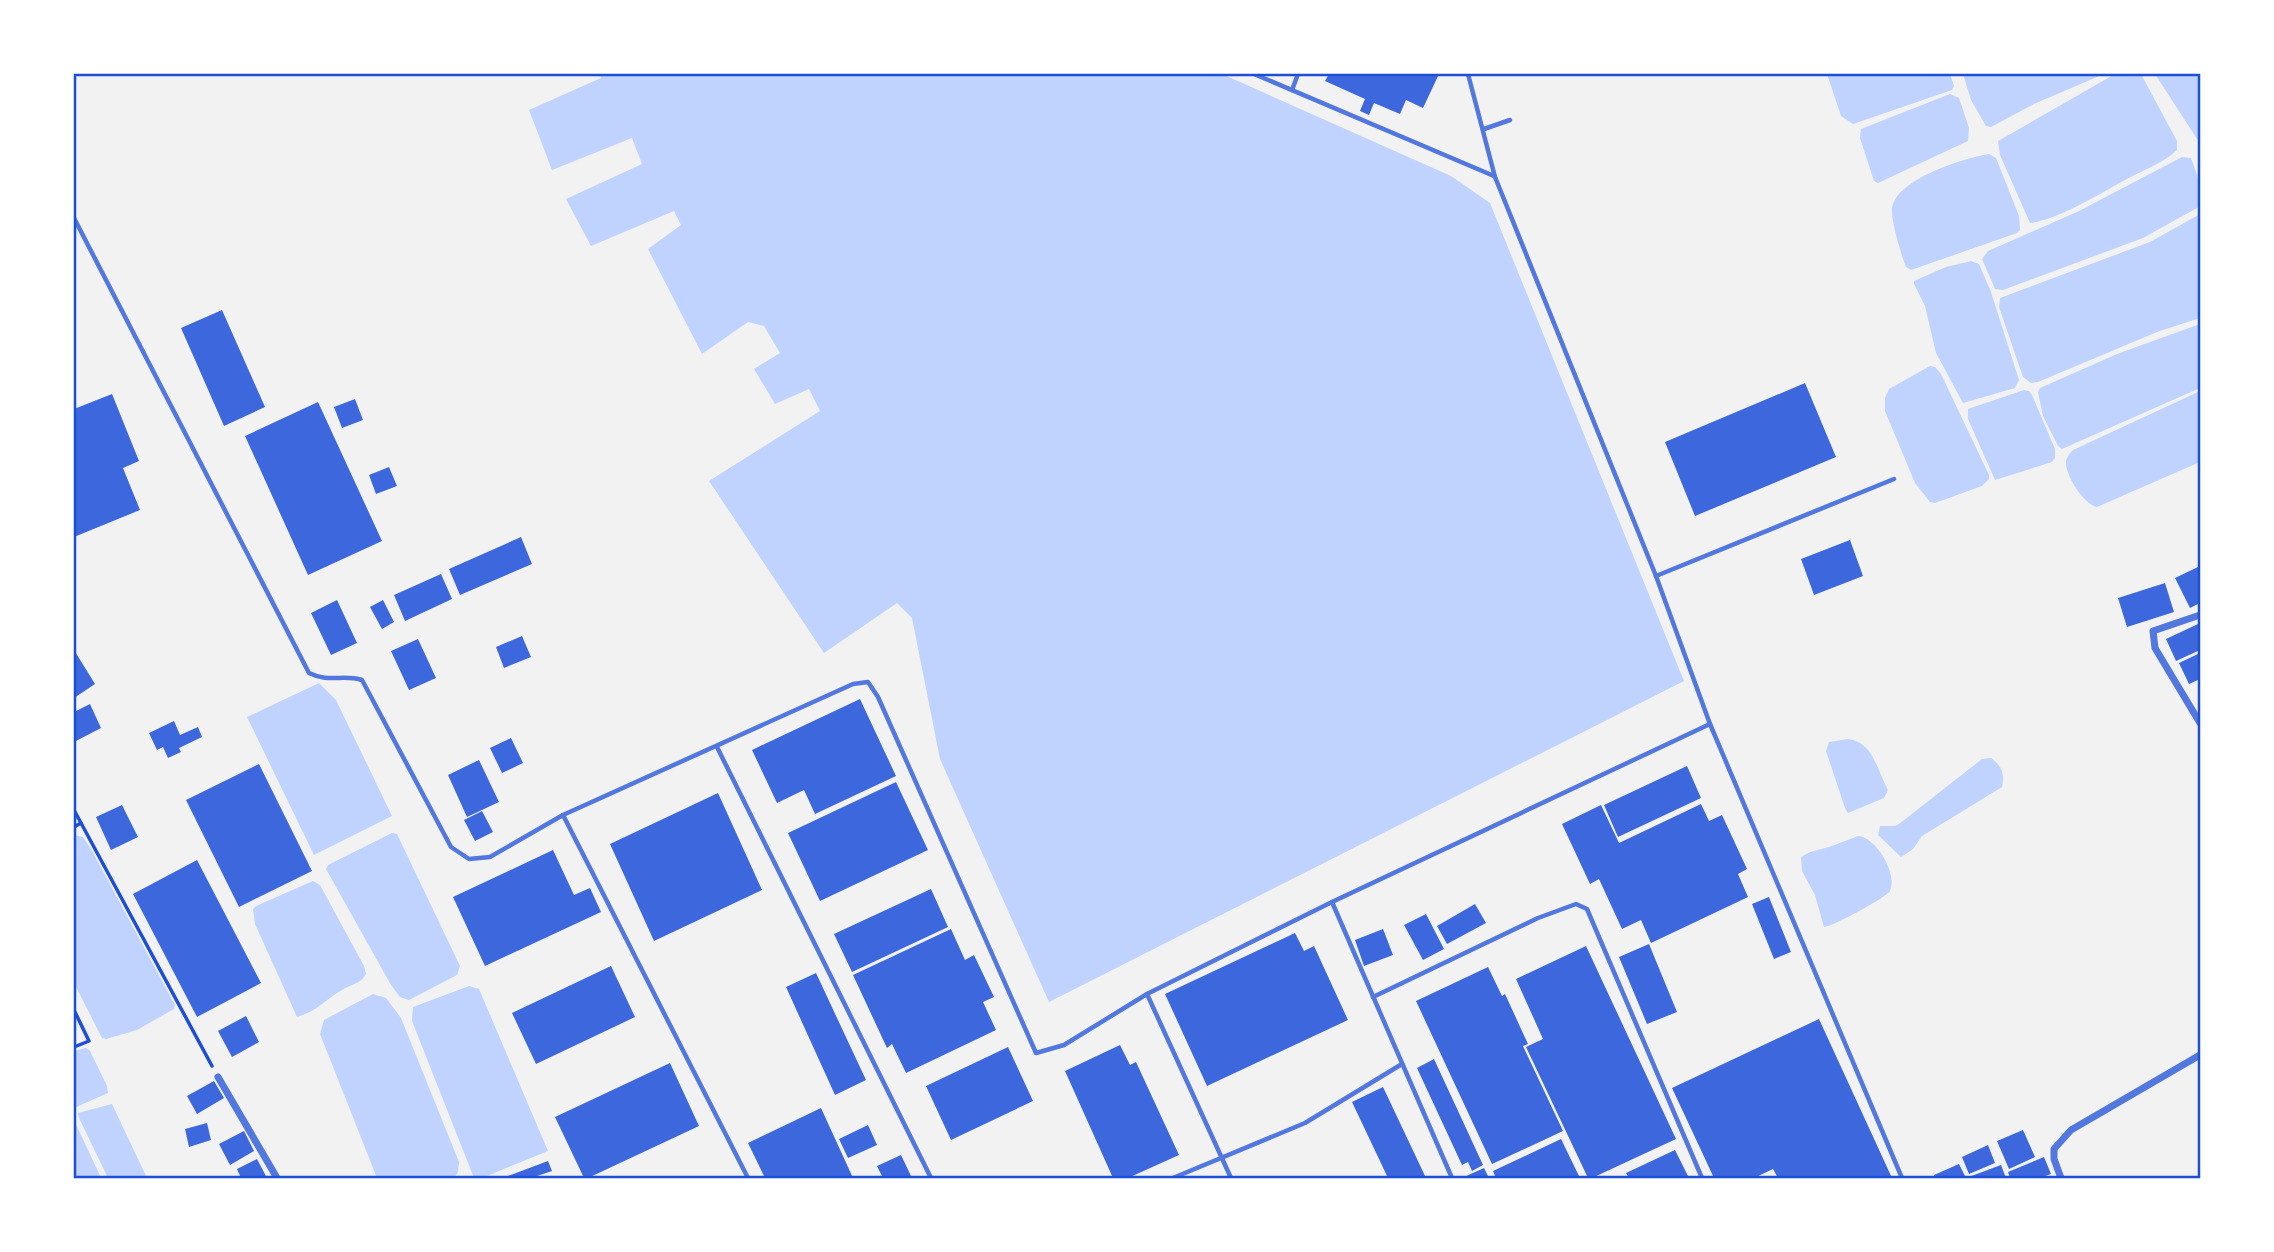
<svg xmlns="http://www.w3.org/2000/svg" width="2274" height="1252" viewBox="0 0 2274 1252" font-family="Karla,sans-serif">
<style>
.water{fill:#bfd3fe}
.building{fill:#3d67dc}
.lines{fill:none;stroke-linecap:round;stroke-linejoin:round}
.path{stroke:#1d4ed8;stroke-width:3.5}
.service{stroke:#5277de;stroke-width:4.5}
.minor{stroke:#5277de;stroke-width:7}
.neatline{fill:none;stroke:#1d4ed8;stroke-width:2.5}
</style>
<rect width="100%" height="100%" fill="#f2f2f2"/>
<!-- water -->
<g class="water">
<path d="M 599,74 L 1222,74 L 1451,176 L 1490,203 L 1684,681 L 1049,1002 L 940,759 L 912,618 L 897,603 L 824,653 L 709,481 L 820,411 L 809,389 L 775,404 L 754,369 L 780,353 L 764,326 L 748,322 L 702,354 L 648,249 L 681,225 L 674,211 L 591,246 L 566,199 L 642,164 L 632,138 L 552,170 L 529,110 L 601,78 Z"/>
<path d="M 1827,74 L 1950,74 L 1954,86 L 1952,90 L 1853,124 L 1841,116 Z"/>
<path d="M 1963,74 L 2104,74 L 2034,104 L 1991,127 L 1986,126 L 1971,100 Z"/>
<path d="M 2115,74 L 2141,74 L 2177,141 L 2177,150 C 2162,164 2143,170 2125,180 C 2099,194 2058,220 2030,223 L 2000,155 L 1998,141 Z"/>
<path d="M 2155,74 L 2200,74 L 2200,141 L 2197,139 Z"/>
<path d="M 1950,94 L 1959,98 L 1969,128 L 1968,141 L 1878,183 L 1874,181 L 1860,138 L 1861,129 Z"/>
<path d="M 1989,154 L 1996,158 L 2019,216 L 2020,230 L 2017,233 L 1911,270 L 1906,267 C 1901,254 1891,222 1892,208 C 1896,179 1964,158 1989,154 Z"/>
<path d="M 2182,157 L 2191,158 L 2200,183 L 2200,206 L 2197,208 L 2143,238 L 2003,290 L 1995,289 L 1982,259 L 1988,251 L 2079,211 Z"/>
<path d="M 2200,214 L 2200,318 L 2157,332 L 2038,382 L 2031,383 L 2023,377 L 1999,307 L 2000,298 L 2150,242 Z"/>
<path d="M 1971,261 L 1979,264 L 1991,292 L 2019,380 L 2015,388 L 1963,403 L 1936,353 L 1925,306 L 1914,284 L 1914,281 L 1946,267 Z"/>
<path d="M 2200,324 L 2200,388 L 2062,449 L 2058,446 L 2043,416 L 2038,392 L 2040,388 L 2117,354 Z"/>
<path d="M 1930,366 L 1935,367 L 1941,374 L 1989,475 L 1989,479 L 1982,486 L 1935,503 L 1930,502 L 1915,483 L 1885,411 L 1885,398 L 1889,389 Z"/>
<path d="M 2024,390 L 2029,391 L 2032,395 L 2055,449 L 2055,458 L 2052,462 L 1995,480 L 1968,419 L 1968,409 Z"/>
<path d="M 2200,391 L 2200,462 L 2097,507 C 2084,504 2068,479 2066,465 C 2065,459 2069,454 2073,450 Z"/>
<path d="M 319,683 L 336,700 L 392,816 L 314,855 L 247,717 Z"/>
<path d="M 1848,739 C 1874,742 1877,771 1888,790 L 1884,798 L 1848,813 L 1845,808 L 1826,751 L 1829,742 Z"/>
<path d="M 1991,758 C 2002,766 2005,774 2002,787 L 1922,836 L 1913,849 L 1901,857 L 1878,835 L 1880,826 L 1895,826 L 1899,824 L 1982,759 Z"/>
<path d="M 392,833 L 397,834 L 460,966 L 457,975 L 409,1000 L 400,997 L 391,985 L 326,869 L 328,865 Z"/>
<path d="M 74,835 L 83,837 L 91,849 L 175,1005 L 174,1009 L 137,1030 L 106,1039 L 102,1038 L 74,983 Z"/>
<path d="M 1858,836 C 1876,837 1898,874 1890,891 C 1887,897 1832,927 1824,927 L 1815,895 L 1802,871 L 1801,857 L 1810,852 L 1829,847 Z"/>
<path d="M 313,881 L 320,885 L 364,966 L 366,974 C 361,984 351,984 342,990 C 326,999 316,1012 297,1017 L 255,924 L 253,909 L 256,906 Z"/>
<path d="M 469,986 L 479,989 L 548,1151 L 482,1178 L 474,1178 L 412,1021 L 413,1007 Z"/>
<path d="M 373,994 L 386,998 L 401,1018 L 459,1162 L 458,1172 L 454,1178 L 377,1178 L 320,1034 L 324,1020 Z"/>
<path d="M 86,1048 L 90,1051 L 107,1086 L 108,1093 L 74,1108 L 74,1051 Z"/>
<path d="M 112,1104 L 147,1178 L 108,1178 L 79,1118 L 78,1113 Z"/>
<path d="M 74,1120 L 101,1178 L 74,1178 Z"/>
</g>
<!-- building -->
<g class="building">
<path d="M 1329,74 L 1439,74 L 1423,108 L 1406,100 L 1400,114 L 1374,103 L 1369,115 L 1360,111 L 1365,99 L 1325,81 Z"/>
<path d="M 222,310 L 265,407 L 224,426 L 181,328 Z"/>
<path d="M 1805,383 L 1836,457 L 1695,516 L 1665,442 Z"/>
<path d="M 112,394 L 139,461 L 123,468 L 140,510 L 74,537 L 74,409 Z"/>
<path d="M 355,399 L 363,420 L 342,428 L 334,407 Z"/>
<path d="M 318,402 L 382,541 L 308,575 L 245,436 Z"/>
<path d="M 389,467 L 397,486 L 376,494 L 369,475 Z"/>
<path d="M 521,537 L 532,564 L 460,595 L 449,569 Z"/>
<path d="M 1850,540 L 1863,576 L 1814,595 L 1801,559 Z"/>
<path d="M 2200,566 L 2200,603 L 2190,608 L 2175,578 Z"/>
<path d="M 441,574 L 452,599 L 405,621 L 394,595 Z"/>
<path d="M 2165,583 L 2174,612 L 2127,627 L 2118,598 Z"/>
<path d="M 337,600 L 357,643 L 331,655 L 311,613 Z"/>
<path d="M 383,600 L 394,622 L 382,629 L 370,607 Z"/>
<path d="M 2198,624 L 2200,629 L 2200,650 L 2176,661 L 2166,639 Z"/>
<path d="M 522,636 L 531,657 L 504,668 L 496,647 Z"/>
<path d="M 418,639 L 436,678 L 409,690 L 391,651 Z"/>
<path d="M 74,650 L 95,684 L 74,698 Z"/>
<path d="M 2200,653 L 2200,679 L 2189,684 L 2179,663 Z"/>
<path d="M 860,699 L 896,776 L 815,814 L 804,790 L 777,803 L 752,750 Z"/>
<path d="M 90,704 L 101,728 L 74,742 L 74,712 Z"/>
<path d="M 174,721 L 180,735 L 198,727 L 202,737 L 179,748 L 181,752 L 168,758 L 163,747 L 157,750 L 149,733 Z"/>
<path d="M 511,738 L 523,763 L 502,773 L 490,748 Z"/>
<path d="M 479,760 L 499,802 L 467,817 L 448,775 Z"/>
<path d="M 259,764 L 312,871 L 239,907 L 186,800 Z"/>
<path d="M 1687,766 L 1701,798 L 1618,837 L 1604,805 Z"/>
<path d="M 896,782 L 928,850 L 820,901 L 788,833 Z"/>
<path d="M 718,793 L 762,890 L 654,941 L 610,844 Z"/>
<path d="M 1701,804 L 1709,821 L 1722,815 L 1747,869 L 1738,874 L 1748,897 L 1651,943 L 1641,920 L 1622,929 L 1599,879 L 1590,884 L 1562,824 L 1601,805 L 1619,843 Z"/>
<path d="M 122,805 L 138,837 L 111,850 L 96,817 Z"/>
<path d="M 482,811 L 493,832 L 475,841 L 464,820 Z"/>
<path d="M 553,850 L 574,895 L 590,888 L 601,912 L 485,966 L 453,897 Z"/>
<path d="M 197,860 L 261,983 L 197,1017 L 133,894 Z"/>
<path d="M 931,889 L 948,927 L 852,972 L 834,934 Z"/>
<path d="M 1769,897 L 1791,952 L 1774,959 L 1752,904 Z"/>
<path d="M 1475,904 L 1486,923 L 1447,944 L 1437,926 Z"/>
<path d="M 1426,914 L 1444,949 L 1423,960 L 1404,925 Z"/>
<path d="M 951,929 L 965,960 L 974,955 L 994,997 L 983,1002 L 996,1030 L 906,1073 L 892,1044 L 887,1048 L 853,975 Z"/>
<path d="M 1383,929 L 1393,955 L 1364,966 L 1355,940 Z"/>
<path d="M 1295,933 L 1304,951 L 1314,946 L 1348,1020 L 1207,1086 L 1165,994 Z"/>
<path d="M 1649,944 L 1677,1012 L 1647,1024 L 1619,957 Z"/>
<path d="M 1586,946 L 1676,1139 L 1592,1178 L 1588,1178 L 1526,1047 L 1543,1039 L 1516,979 Z"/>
<path d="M 611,966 L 635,1017 L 536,1064 L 512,1013 Z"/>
<path d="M 1488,967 L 1502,996 L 1505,994 L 1528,1044 L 1523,1046 L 1563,1131 L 1492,1164 L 1416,1001 Z"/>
<path d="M 816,973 L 866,1080 L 835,1095 L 786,987 Z"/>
<path d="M 246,1016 L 259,1042 L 232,1057 L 218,1031 Z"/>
<path d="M 1819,1019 L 1892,1178 L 1778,1178 L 1773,1169 L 1754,1178 L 1714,1178 L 1672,1088 Z"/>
<path d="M 1120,1045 L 1130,1065 L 1136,1062 L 1179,1155 L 1128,1178 L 1113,1178 L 1065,1071 Z"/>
<path d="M 1008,1047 L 1033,1101 L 951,1140 L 926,1086 Z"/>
<path d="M 1434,1059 L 1483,1165 L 1472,1171 L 1468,1162 L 1462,1165 L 1417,1068 Z"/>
<path d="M 670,1063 L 699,1126 L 588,1178 L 584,1178 L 555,1117 Z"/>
<path d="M 214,1081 L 224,1098 L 197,1114 L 187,1096 Z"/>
<path d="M 1383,1087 L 1426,1178 L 1388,1178 L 1352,1102 Z"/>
<path d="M 821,1108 L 853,1178 L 765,1178 L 748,1143 Z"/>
<path d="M 207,1123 L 211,1140 L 189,1147 L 185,1129 Z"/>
<path d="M 868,1125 L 877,1145 L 848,1158 L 839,1139 Z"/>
<path d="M 2023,1130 L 2035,1157 L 2009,1169 L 1997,1141 Z"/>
<path d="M 244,1131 L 254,1151 L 230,1165 L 219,1144 Z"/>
<path d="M 1561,1139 L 1580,1178 L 1496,1178 L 1493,1171 Z"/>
<path d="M 1988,1145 L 1995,1163 L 1969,1174 L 1962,1157 Z"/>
<path d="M 1675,1150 L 1689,1178 L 1629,1178 L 1626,1173 Z"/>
<path d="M 901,1155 L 912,1178 L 883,1178 L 877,1166 Z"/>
<path d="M 2044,1157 L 2051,1174 L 2039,1178 L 2010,1178 L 2008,1172 Z"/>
<path d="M 257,1159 L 267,1178 L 241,1178 L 237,1169 Z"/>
<path d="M 548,1161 L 552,1171 L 531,1178 L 503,1178 Z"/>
<path d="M 1959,1164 L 1966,1178 L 1935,1178 L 1934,1175 Z"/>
<path d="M 2001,1165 L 2006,1178 L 1966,1178 Z"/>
<path d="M 1484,1168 L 1489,1178 L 1462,1178 Z"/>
</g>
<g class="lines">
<!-- path -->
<g class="path">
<path d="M 74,810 L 212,1066"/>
<path d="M 74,827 L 81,823"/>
<path d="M 74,1010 L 89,1041 L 74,1047"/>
</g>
<!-- service -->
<g class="service">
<path d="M 1254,74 L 1494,176"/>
<path d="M 1468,74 L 1495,177 L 1656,576 L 1710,724 L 1902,1178"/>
<path d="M 1292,90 L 1298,74"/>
<path d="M 1484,129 L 1510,120"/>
<path d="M 74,218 L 309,673 C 329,683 343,674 362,680 L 451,847 L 469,859 L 490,857 L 563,815 L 853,684 L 868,682 L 878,697 L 1036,1053 L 1064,1045 L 1147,994 L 1332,902 L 1710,724"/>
<path d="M 1656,576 L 1894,479"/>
<path d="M 717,747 L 931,1178"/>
<path d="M 563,815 L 748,1178"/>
<path d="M 1332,902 L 1452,1178"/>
<path d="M 1147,994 L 1231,1178"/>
<path d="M 1373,997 L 1538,918 L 1576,904 L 1587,909 L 1702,1178"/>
<path d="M 1173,1178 L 1305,1123 L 1402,1064"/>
</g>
<!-- minor -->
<g class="minor">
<path d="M 2200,615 L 2153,631 L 2155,648 L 2200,723"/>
<path d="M 218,1077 L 277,1178"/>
<path d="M 2061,1178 L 2054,1159 L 2054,1149 L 2071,1130 L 2200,1055"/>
</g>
</g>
<!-- border -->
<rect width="2274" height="1252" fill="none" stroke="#ffffff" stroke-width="150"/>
<rect x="75" y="75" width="2124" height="1102" class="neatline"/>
</svg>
